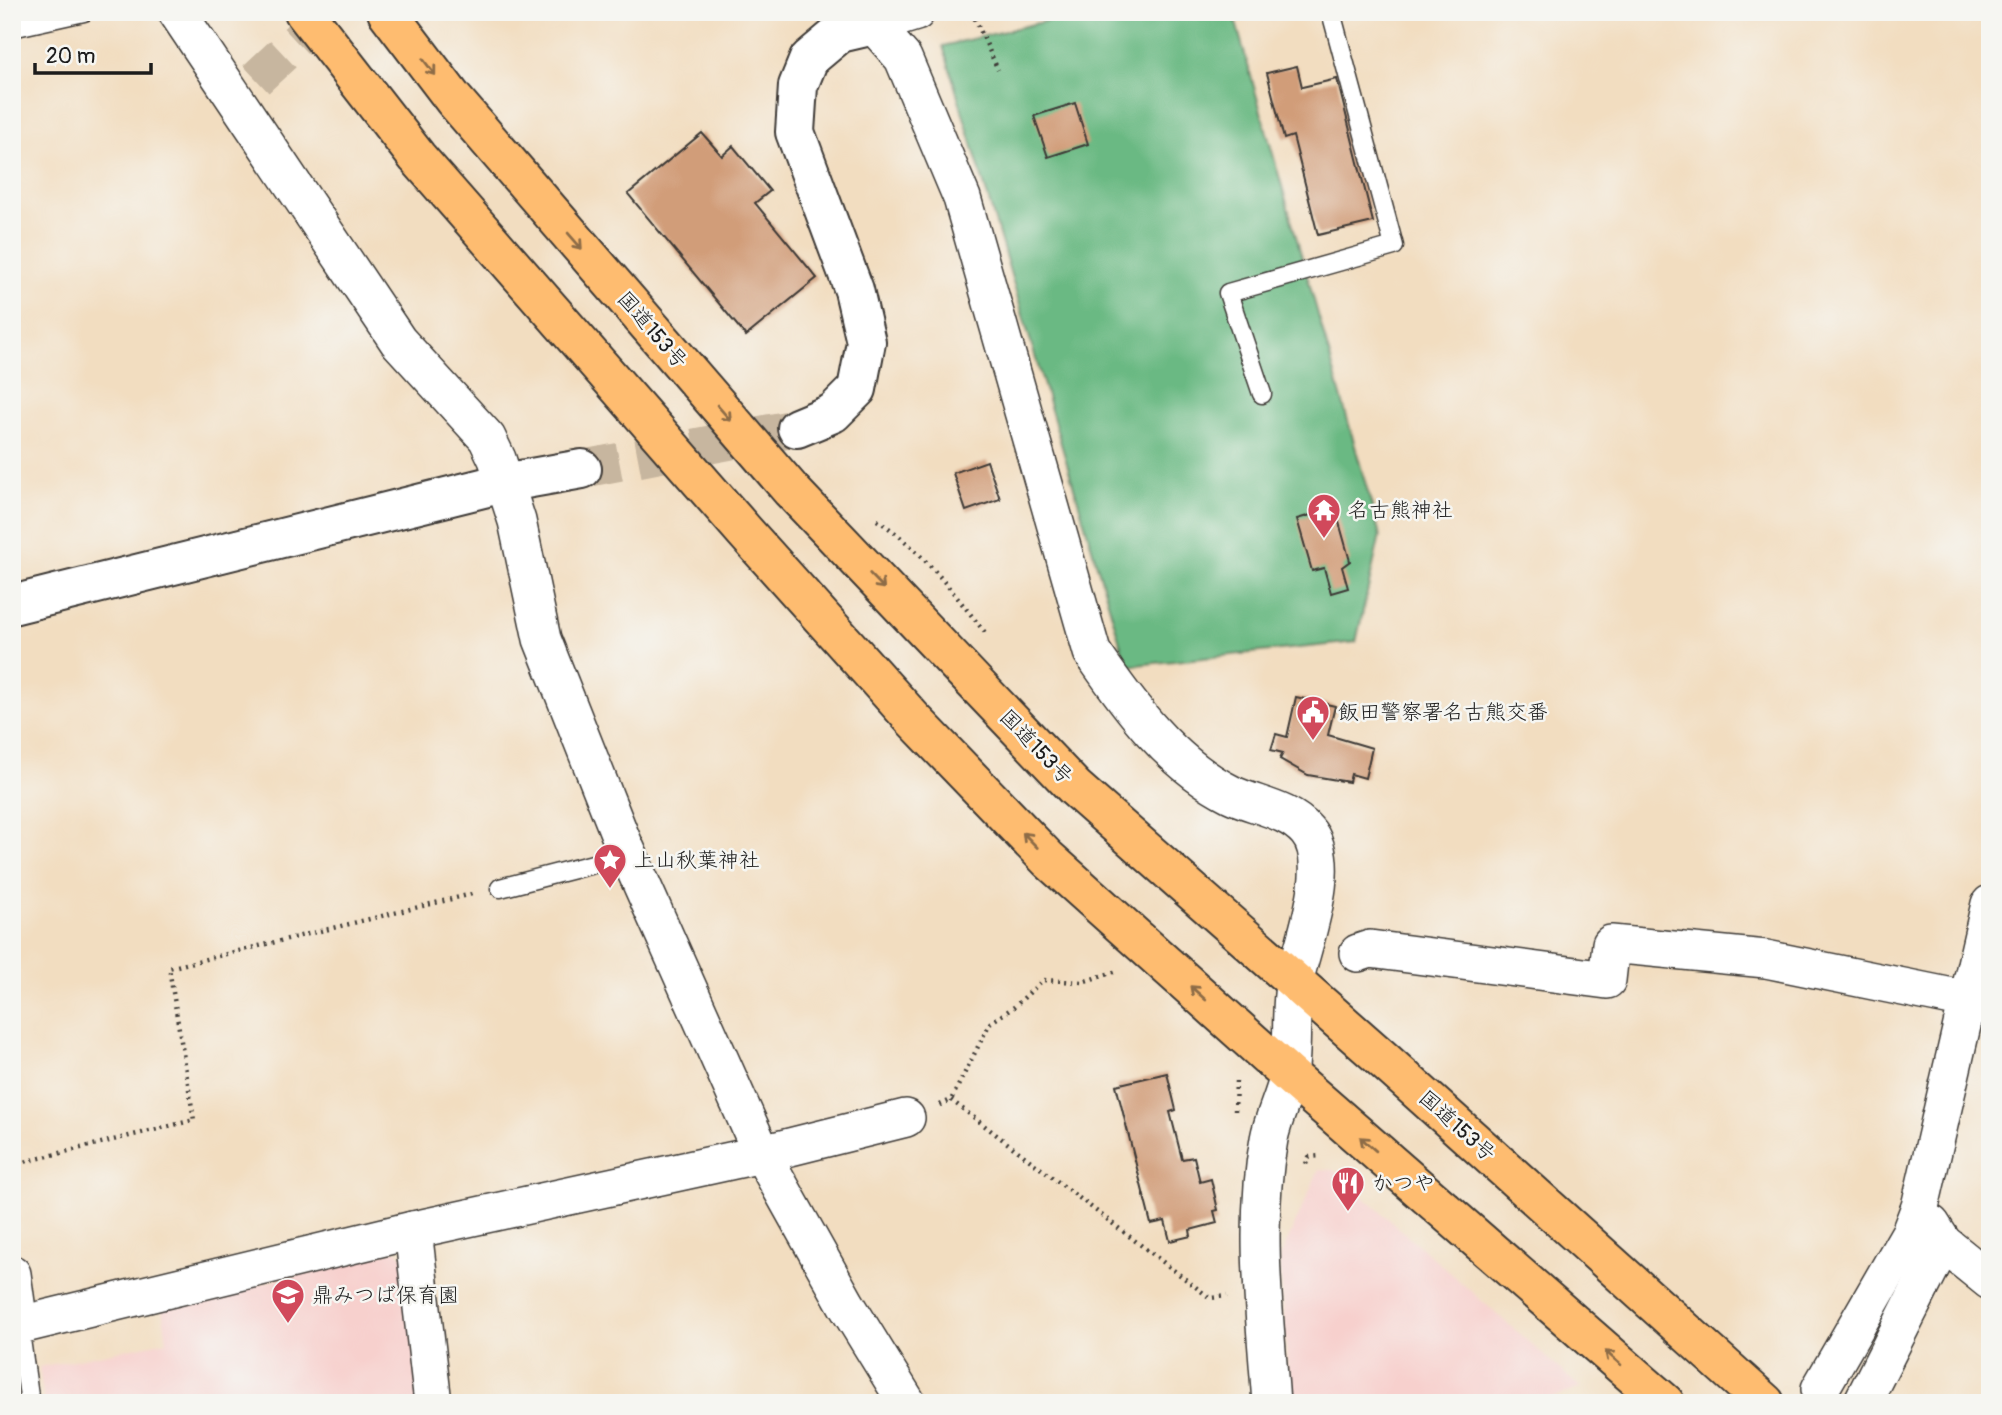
<svg xmlns="http://www.w3.org/2000/svg" width="2002" height="1415" viewBox="0 0 2002 1415" font-family="Pangolin,'Klee One',sans-serif">
<style>
.built{fill:#f7d0cd}
.forest{fill:#6bb983;stroke:#446a50;stroke-width:2}
.building{fill:#d19d79}
.lines{fill:none;stroke-linecap:round;stroke-linejoin:round}
.minor-tunnel{stroke:#c7b69f;stroke-width:37;stroke-dasharray:37 18;stroke-linecap:butt}
.tertiary-tunnel{stroke:#c7b69f;stroke-width:38;stroke-dasharray:38 19;stroke-linecap:butt}
.service-casing{stroke:#3c3935;stroke-width:21}
.minor-casing{stroke:#3c3935;stroke-width:40}
.tertiary-casing{stroke:#3c3935;stroke-width:42}
.trunk-casing{stroke:#3c3935;stroke-width:42}
.path{stroke:#3c3935;stroke-width:4.5;stroke-dasharray:2 5;stroke-linecap:butt}
.service{stroke:#fff;stroke-width:18}
.minor{stroke:#fff;stroke-width:37}
.tertiary{stroke:#fff;stroke-width:38}
.trunk{stroke:#febc70;stroke-width:38}
.oneway{stroke:#8d6c46}
.labels{text-anchor:middle;dominant-baseline:central;stroke-width:5;stroke-linejoin:round;paint-order:stroke}
.street-label{font-size:21px;fill:#1c1c1c;stroke:#f6f6f2}
.poi-label{font-size:21px;fill:#1c1c1c;stroke:#f6f6f2;text-anchor:start}
</style>
<rect width="100%" height="100%" fill="#f6f6f2"/>
<filter id="ink" filterUnits="userSpaceOnUse"><feTurbulence type="fractalNoise" baseFrequency=".0143" numOctaves="2"/><feDisplacementMap in="SourceGraphic" scale="14" xChannelSelector="R" yChannelSelector="G"/><feConvolveMatrix kernelMatrix="1 2 1 2 8 2 1 2 1" color-interpolation-filters="sRGB"/></filter>
<filter id="wash" filterUnits="userSpaceOnUse"><feTurbulence type="fractalNoise" baseFrequency=".00686" numOctaves="4" result="noise"/><feDisplacementMap in="SourceGraphic" scale="28" xChannelSelector="R" yChannelSelector="G"/><feGaussianBlur stdDeviation="1.57" result="paint"/><feColorMatrix in="noise" values="0 0 0 0 0 0 0 0 0 0 0 0 0 0 0 0 0 1.4 0 .05"/><feComposite in="paint" operator="in"/></filter>
<g filter="url(#wash)">
<rect width="100%" height="100%" fill="#f2ddc0"/>
<!-- built -->
<g class="built">
<path d="M 1319,1169 L 1333,1170 L 1581,1388 L 1538,1403 L 1290,1403 L 1280,1258 Z"/>
<path d="M 396,1250 L 406,1260 L 419,1403 L 44,1403 L 39,1367 L 167,1341 L 162,1308 Z"/>
</g>
<!-- forest -->
<path class="forest" d="M 1083,12 L 1233,12 L 1380,535 L 1356,642 L 1127,666 L 943,46 Z"/>
<g id="blocks">
<!-- building -->
<g class="building">
<path d="M 1297,66 L 1302,87 L 1337,79 L 1373,222 L 1318,235 L 1293,136 L 1284,139 L 1267,73 Z"/>
<path d="M 1075,103 L 1088,144 L 1048,157 L 1034,116 Z"/>
<path d="M 702,133 L 722,156 L 733,146 L 770,191 L 755,203 L 817,278 L 746,336 L 628,194 Z"/>
<path d="M 987,461 L 1000,499 L 966,511 L 953,473 Z"/>
<path d="M 1335,508 L 1350,561 L 1342,567 L 1348,588 L 1331,593 L 1324,568 L 1312,571 L 1297,519 Z"/>
<path d="M 1296,697 L 1335,706 L 1328,735 L 1372,748 L 1365,778 L 1351,774 L 1349,782 L 1308,775 L 1280,759 L 1283,753 L 1271,750 L 1276,734 L 1287,737 Z"/>
<path d="M 1167,1073 L 1176,1110 L 1170,1112 L 1182,1159 L 1194,1157 L 1200,1182 L 1211,1179 L 1218,1210 L 1214,1211 L 1217,1223 L 1190,1230 L 1191,1236 L 1170,1241 L 1165,1221 L 1151,1224 L 1116,1085 Z"/>
</g>
</g>
</g>
<g filter="url(#ink)">
<use href="#blocks" fill-opacity="0" stroke="#3c3935" stroke-width="2"/>
<g class="lines">
<!-- minor-tunnel -->
<path class="minor-tunnel" d="M 256,79 L 328,12"/>
<!-- tertiary-tunnel -->
<path class="tertiary-tunnel" d="M 582,469 L 797,428"/>
<defs>
<g id="service">
<path d="M 12,28 L 84,12"/>
<path d="M 1262,394 L 1228,293 L 1394,246 L 1331,12"/>
<path d="M 500,888 L 628,855"/>
<path d="M 19,1325 L 30,1403"/>
</g>
<g id="minor">
<path d="M 177,12 L 398,341 L 487,438 L 497,459 L 517,521 L 542,639 L 621,838 L 762,1154 L 846,1304 L 907,1403"/>
<path d="M 867,12 L 874,25 L 903,58 L 962,198 L 1092,652 C 1129,706 1171,764 1231,794 C 1256,806 1288,809 1307,831 C 1335,863 1303,942 1295,979 C 1289,1010 1294,1043 1289,1074 C 1285,1096 1273,1117 1269,1139 C 1253,1225 1265,1316 1271,1403"/>
<path d="M 874,25 L 916,12"/>
<path d="M 1358,953 L 1370,949 L 1607,980 L 1611,944 L 1766,959 L 1967,1000"/>
<path d="M 1931,1224 L 1943,1243 L 1990,1281"/>
<path d="M 413,1230 L 433,1403"/>
<path d="M 12,1274 L 19,1325"/>
<path d="M 12,1327 L 413,1230 L 762,1154 L 906,1118"/>
<path d="M 1820,1389 L 1910,1233 L 1920,1207 L 1990,904"/>
<path d="M 1862,1403 L 1943,1243"/>
</g>
<g id="tertiary">
<path d="M 797,428 L 833,413 L 857,389 L 866,342 L 854,290 L 795,132 L 798,86 L 809,59 L 840,33 L 874,25"/>
<path d="M 12,605 L 503,483 L 582,469"/>
</g>
<g id="trunk">
<path d="M 304,12 L 417,157 L 745,532 L 912,718 L 1048,859 L 1289,1075 L 1665,1403"/>
<path d="M 387,12 L 454,100 L 791,490 L 1075,788 L 1378,1055 L 1765,1403"/>
</g>
</defs>
<!-- service casing -->
<use href="#service" class="service-casing"/>
<!-- minor casing -->
<use href="#minor" class="minor-casing"/>
<!-- tertiary casing -->
<use href="#tertiary" class="tertiary-casing"/>
<!-- trunk casing -->
<use href="#trunk" class="trunk-casing"/>
<!-- path -->
<g class="path">
<path d="M 258,12 L 265,21"/>
<path d="M 972,12 L 998,70"/>
<path d="M 877,520 C 920,547 955,595 987,635"/>
<path d="M 951,1100 L 1210,1298 L 1227,1296"/>
<path d="M 940,1105 L 951,1100 L 990,1023 L 1014,1007 L 1043,980 L 1082,982 L 1117,971"/>
<path d="M 1235,1111 L 1236,1081"/>
<path d="M 1306,1164 L 1309,1157 L 1321,1156"/>
<path d="M 12,1165 L 194,1120 L 169,968 L 476,893"/>
</g>
<!-- service -->
<use href="#service" class="service"/>
<!-- minor -->
<use href="#minor" class="minor"/>
<!-- tertiary -->
<use href="#tertiary" class="tertiary"/>
<!-- trunk -->
<use href="#trunk" class="trunk"/>
</g>
<!-- one-way arrows -->
<defs><path id="oneway-shaft" d="M-6 0H5M1.5-3L5.5 0L1.5 3" fill="none" stroke-width="1.6" stroke-linecap="round" stroke-linejoin="round" transform="scale(1.75)"/></defs>
<g class="oneway">
<use href="#oneway-shaft" transform="translate(429 67) rotate(53)"/>
<use href="#oneway-shaft" transform="translate(575 241) rotate(49)"/>
<use href="#oneway-shaft" transform="translate(724 413) rotate(49)"/>
<use href="#oneway-shaft" transform="translate(877 581) rotate(46)"/>
<use href="#oneway-shaft" transform="translate(1030 840) rotate(-134)"/>
<use href="#oneway-shaft" transform="translate(1198 993) rotate(-138)"/>
<use href="#oneway-shaft" transform="translate(1368 1144) rotate(-139)"/>
<use href="#oneway-shaft" transform="translate(1613 1358) rotate(-139)"/>
</g>
</g>
<!-- icons -->
<defs>
<symbol id="temple-pin" viewBox="-11 -11 22 30"><path d="M0 17L-7.5 6A9.5 9.5 0 1 1 7.5 6Z" fill="#d1495b" stroke="#f6f6f2"/><path d="M0-6L5-2H3V0L6.5 2.5H4V6H1.5V3h-3V6H-4V2.5H-6.5L-3 0V-2H-5Z" fill="#fff"/></symbol>
<symbol id="civic-pin" viewBox="-11 -11 22 30"><path d="M0 17L-7.5 6A9.5 9.5 0 1 1 7.5 6Z" fill="#d1495b" stroke="#f6f6f2"/><path d="M-.6-6.5H3V-4.5H.6V-3L4-1V1h2V6H-6V1h2V-1L-.6-3ZM-1.2 2.5V6h2.4V2.5Z" fill="#fff"/></symbol>
<symbol id="sight-pin" viewBox="-11 -11 22 30"><path d="M0 17L-7.5 6A9.5 9.5 0 1 1 7.5 6Z" fill="#d1495b" stroke="#f6f6f2"/><path d="M0-6L1.8-2.2L6-1.7L2.9 1.2L3.7 5.4L0 3.3L-3.7 5.4L-2.9 1.2L-6-1.7L-1.8-2.2Z" fill="#fff"/></symbol>
<symbol id="restaurant-pin" viewBox="-11 -11 22 30"><path d="M0 17L-7.5 6A9.5 9.5 0 1 1 7.5 6Z" fill="#d1495b" stroke="#f6f6f2"/><path d="M-5-6h1v4h1v-4h1v4h1v-4h1v5L-1.5 .5V6h-2V.5L-5-1ZM5-6V6H3V1.5H1.5Q1.5-4 5-6Z" fill="#fff"/></symbol>
<symbol id="school-pin" viewBox="-11 -11 22 30"><path d="M0 17L-7.5 6A9.5 9.5 0 1 1 7.5 6Z" fill="#d1495b" stroke="#f6f6f2"/><path d="M0-5L7-2L0 1L-7-2ZM-4 1L0 2.5L4 1V4Q0 6-4 4Z" fill="#fff"/></symbol>
</defs>
<g fill-rule="evenodd">
<use href="#temple-pin" x="1305" y="491" width="38" height="52"/>
<use href="#civic-pin" x="1294" y="693" width="38" height="52"/>
<use href="#sight-pin" x="591" y="841" width="38" height="52"/>
<use href="#restaurant-pin" x="1329" y="1164" width="38" height="52"/>
<use href="#school-pin" x="269" y="1276" width="38" height="52"/>
</g>
<g class="labels">
<!-- street labels -->
<g class="street-label">
<text transform="translate(652 330) rotate(49)">国道153号</text>
<text transform="translate(1036 747) rotate(46)">国道153号</text>
<text transform="translate(1457 1126) rotate(42)">国道153号</text>
</g>
<!-- poi labels -->
<g class="poi-label">
<text x="1348" y="510">名古熊神社</text>
<text x="1338" y="712">飯田警察署名古熊交番</text>
<text x="634" y="860">上山秋葉神社</text>
<text x="1372" y="1183">かつや</text>
<text x="312" y="1295">鼎みつば保育園</text>
</g>
</g>
<!-- margin -->
<rect width="2002" height="1415" fill="none" stroke="#f6f6f2" stroke-width="42"/>
<!-- scale -->
<path d="M35 63v10h116v-10" fill="none" stroke="#1c1c1c" stroke-width="3.5"/>
<text x="46" y="63" font-size="21" fill="#1c1c1c" stroke="#f6f6f2" stroke-width="5" paint-order="stroke">20 m</text>
</svg>
